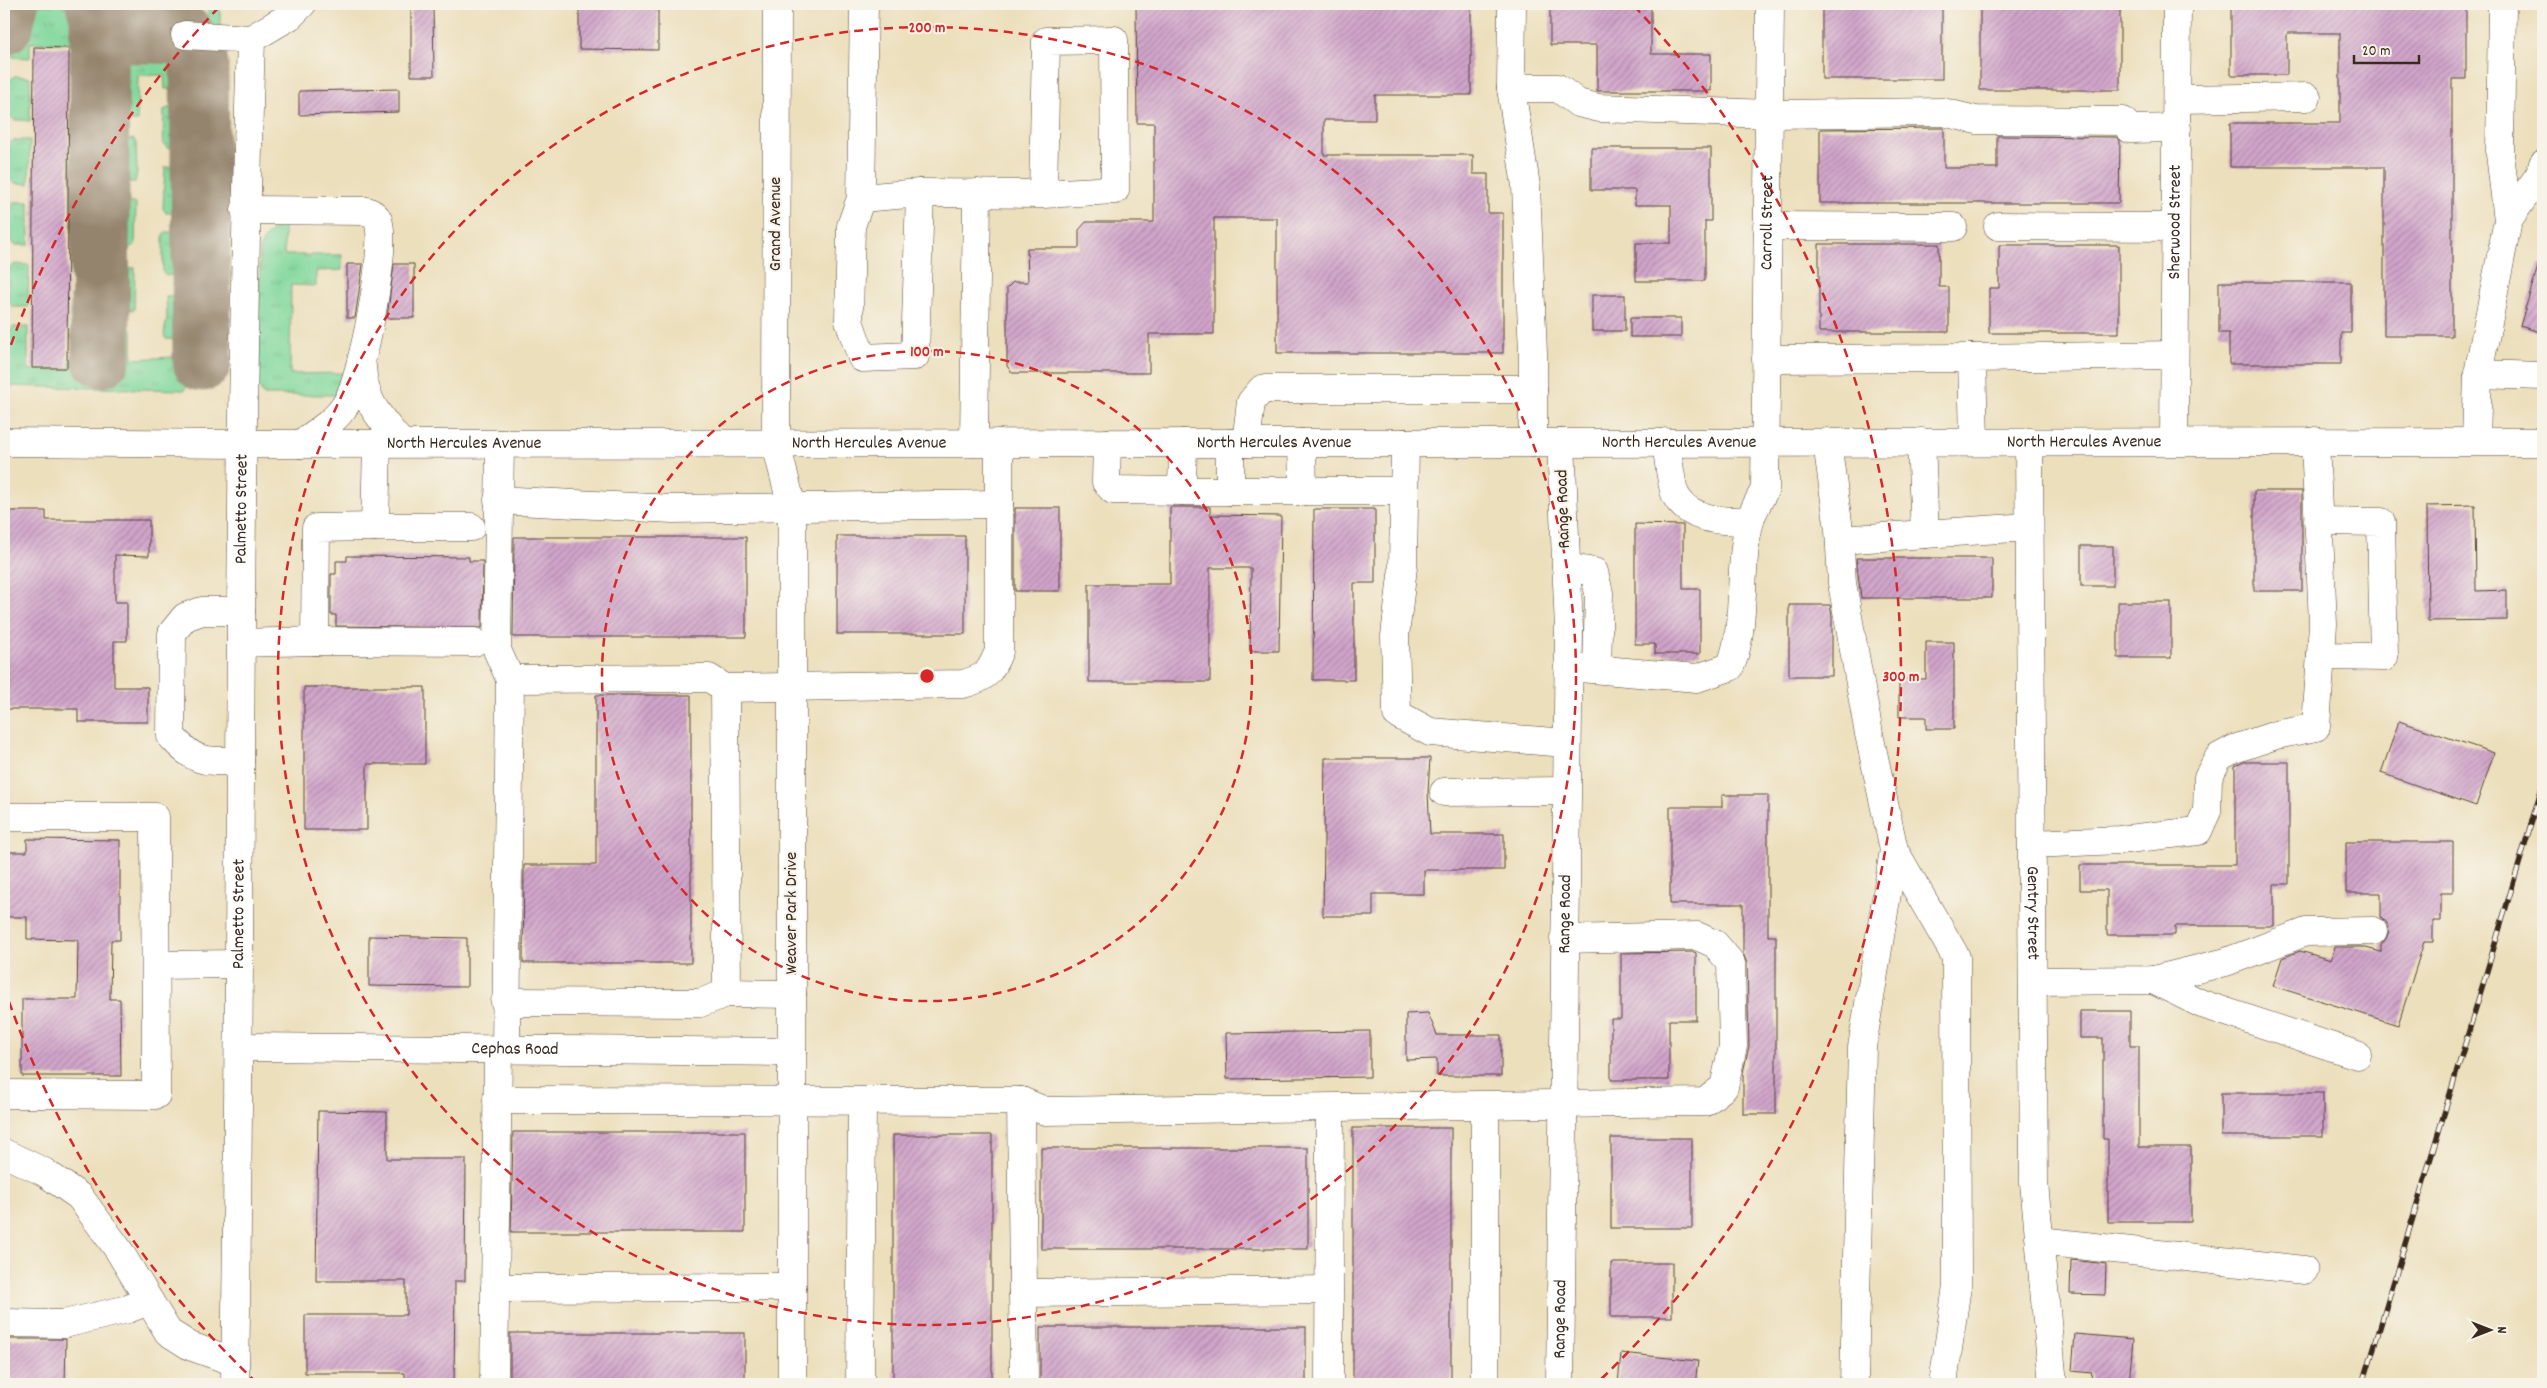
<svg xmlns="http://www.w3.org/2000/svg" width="2547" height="1388" viewBox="0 0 2547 1388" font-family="Dekko,sans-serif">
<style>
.grass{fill:url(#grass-tufts);stroke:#5e815d}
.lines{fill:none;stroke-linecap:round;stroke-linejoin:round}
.taxiway{stroke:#94846d;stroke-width:59}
.building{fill:url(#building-hatch)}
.minor-casing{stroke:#564536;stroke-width:29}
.minor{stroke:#fff;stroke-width:28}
.rail-casing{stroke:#3b2a1e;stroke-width:5.5}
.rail{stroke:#f7f3e8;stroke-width:4;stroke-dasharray:11;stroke-linecap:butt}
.ring{fill:none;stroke:#d62828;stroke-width:2.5;stroke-dasharray:9 6}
.labels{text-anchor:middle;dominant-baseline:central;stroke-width:4;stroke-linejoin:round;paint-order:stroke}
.street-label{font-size:18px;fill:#3b2a1e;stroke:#f7f3e8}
.centre{fill:#d62828;stroke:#f7f3e8;stroke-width:2.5}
.ring-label{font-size:15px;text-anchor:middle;font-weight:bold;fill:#d62828;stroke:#f7f3e8;stroke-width:4;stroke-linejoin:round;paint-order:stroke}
</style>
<defs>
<pattern id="grass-tufts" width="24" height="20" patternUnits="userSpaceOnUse" patternTransform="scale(1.25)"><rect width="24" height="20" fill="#81d89c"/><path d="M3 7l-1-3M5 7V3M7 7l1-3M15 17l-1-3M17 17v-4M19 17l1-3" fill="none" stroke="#70ba86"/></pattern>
<pattern id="building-hatch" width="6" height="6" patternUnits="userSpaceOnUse" patternTransform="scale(1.25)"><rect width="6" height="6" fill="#d1a5cb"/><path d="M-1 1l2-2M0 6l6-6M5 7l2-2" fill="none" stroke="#ab87a4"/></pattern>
</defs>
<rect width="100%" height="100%" fill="#f7f3e8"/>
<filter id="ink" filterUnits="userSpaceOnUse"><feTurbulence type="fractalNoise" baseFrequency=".02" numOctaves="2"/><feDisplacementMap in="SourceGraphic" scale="10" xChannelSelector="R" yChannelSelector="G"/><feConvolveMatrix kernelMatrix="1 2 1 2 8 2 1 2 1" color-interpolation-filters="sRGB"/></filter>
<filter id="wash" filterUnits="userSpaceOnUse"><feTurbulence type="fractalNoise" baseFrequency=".0096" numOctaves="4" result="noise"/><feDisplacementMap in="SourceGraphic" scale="20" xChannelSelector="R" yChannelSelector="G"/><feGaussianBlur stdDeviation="1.12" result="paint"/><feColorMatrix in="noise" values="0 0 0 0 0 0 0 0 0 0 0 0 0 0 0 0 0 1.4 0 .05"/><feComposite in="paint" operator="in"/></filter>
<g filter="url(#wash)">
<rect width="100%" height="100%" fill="#ecdfbc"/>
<!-- grass -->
<g class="grass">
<path d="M 121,4 L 220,4 L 220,28 L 208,26 L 208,7 L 190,7 L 190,17 L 200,17 L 200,26 L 148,25 Z"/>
<path d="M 26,5 L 76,5 L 91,18 L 91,84 L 84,90 L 73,90 L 73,43 L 30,43 L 30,58 L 13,57 L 9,52 L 15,18 Z"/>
<path d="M 116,40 L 169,41 L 189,63 L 189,89 L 165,89 L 164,75 L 138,75 L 137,121 L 112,121 L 109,115 L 109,53 L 111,45 Z"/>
<path d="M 221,42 L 222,352 L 184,390 L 4,386 L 8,333 L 13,327 L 28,327 L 28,370 L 70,369 L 70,360 L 109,361 L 111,329 L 132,330 L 132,359 L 199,356 L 200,362 L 209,362 L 207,43 Z"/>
<path d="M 14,76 L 30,77 L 30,121 L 14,120 L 8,114 L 8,83 Z"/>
<path d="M 168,108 L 187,108 L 191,111 L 192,143 L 189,147 L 167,148 L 163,143 L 164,110 Z"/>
<path d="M 73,109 L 84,109 L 92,115 L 92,147 L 85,152 L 73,153 Z"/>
<path d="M 134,139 L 136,143 L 137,173 L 135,182 L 113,182 L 109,179 L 110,143 Z"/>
<path d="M 14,140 L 30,140 L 29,184 L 15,183 L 8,177 L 9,144 Z"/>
<path d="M 165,167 L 189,167 L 192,170 L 192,210 L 188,213 L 166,213 L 163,208 Z"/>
<path d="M 73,172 L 86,172 L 93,176 L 93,209 L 85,214 L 72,214 Z"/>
<path d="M 15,202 L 29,202 L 29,245 L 15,245 L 8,237 L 9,208 Z"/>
<path d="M 117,203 L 136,203 L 135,245 C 129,250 117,248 110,244 C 110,231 106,212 117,203 Z"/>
<path d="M 284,225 L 284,255 L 342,255 L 342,270 L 316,271 L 316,286 L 291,285 L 290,374 L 343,373 L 345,374 L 339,395 L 264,395 L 258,386 L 260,246 C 266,236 272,227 284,225 Z"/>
<path d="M 166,232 L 189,233 L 193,235 L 193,271 L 190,276 L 165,275 L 163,273 L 163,234 Z"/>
<path d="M 72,233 L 84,233 L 92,238 L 91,272 L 85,277 L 71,277 Z"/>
<path d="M 15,264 L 29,265 L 28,307 L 13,307 L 8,300 L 8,270 Z"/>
<path d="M 117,267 L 135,268 L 134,310 L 115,310 L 109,305 L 109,270 Z"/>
<path d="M 185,295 L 191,296 L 194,313 L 193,334 L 189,340 L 166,339 L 164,334 L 167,318 L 166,296 Z"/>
<path d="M 71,296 L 86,296 L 91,301 L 91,335 L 84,339 L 71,339 Z"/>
</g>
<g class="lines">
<!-- taxiway -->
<g class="taxiway">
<path d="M 95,4 L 99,16 L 99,33 L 185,35 L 195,49 L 199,64 L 202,362"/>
<path d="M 4,25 L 9,4"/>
<path d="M 99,33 L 101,358"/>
</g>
</g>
<g id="blocks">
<!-- building -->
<g class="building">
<path d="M 411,4 L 433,4 L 434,76 L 411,76 Z"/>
<path d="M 579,4 L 658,4 L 658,50 L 579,49 Z"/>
<path d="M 1136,4 L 1471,4 L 1471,95 L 1375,95 L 1375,120 L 1324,120 L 1324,155 L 1473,155 L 1473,174 L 1488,174 L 1488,213 L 1503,213 L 1503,353 L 1277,353 L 1277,218 L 1214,218 L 1214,334 L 1149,334 L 1149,373 L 1012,373 L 1007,366 L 1007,288 L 1013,282 L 1028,282 L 1027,248 L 1079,248 L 1079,230 L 1086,222 L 1154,222 L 1154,123 L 1137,123 Z"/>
<path d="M 1588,4 L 1651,4 L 1651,54 L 1711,54 L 1711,91 L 1597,91 L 1597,45 L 1550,45 L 1550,8 L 1588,8 Z"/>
<rect x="1822" y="4" width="120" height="75"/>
<rect x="1980" y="4" width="140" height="86"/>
<path d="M 2231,4 L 2466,4 L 2466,79 L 2452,79 L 2452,336 L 2384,336 L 2384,167 L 2230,167 L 2230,123 L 2340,123 L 2340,33 L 2287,33 L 2287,75 L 2231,75 Z"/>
<path d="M 34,47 L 69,48 L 67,368 L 32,368 Z"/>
<path d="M 399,89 L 399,112 L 299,115 L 299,91 Z"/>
<path d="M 1944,128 L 1944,168 L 1997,168 L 1997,136 L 2116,137 L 2120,140 L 2119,203 L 1820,203 L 1820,129 Z"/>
<path d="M 1591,148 L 1711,148 L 1711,221 L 1705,221 L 1705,281 L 1636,281 L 1636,243 L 1671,243 L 1671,205 L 1635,205 L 1635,190 L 1591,190 Z"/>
<path d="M 1819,244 L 1939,244 L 1939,287 L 1949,287 L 1949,332 L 1819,332 Z"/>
<path d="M 1999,245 L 2119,245 L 2119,333 L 1989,333 L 1989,288 L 1999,288 Z"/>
<path d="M 2539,263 L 2543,263 L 2543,333 L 2520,326 Z"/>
<path d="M 347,264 L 363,264 L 355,318 L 347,318 Z"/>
<path d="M 394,264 L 414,264 L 414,318 L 387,318 Z"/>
<path d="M 2219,282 L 2351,282 L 2351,333 L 2341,333 L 2341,364 L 2229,364 L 2229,333 L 2219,333 Z"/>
<rect x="1592" y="295" width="33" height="36"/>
<rect x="1630" y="318" width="51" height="19"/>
<rect x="2254" y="491" width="48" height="100"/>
<path d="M 2475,505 L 2476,591 L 2507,590 L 2507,620 L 2428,621 L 2427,506 Z"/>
<path d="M 1170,507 L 1210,507 L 1210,515 L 1281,516 L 1279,651 L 1250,651 L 1251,568 L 1210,568 L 1210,682 L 1089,682 L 1089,584 L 1170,584 Z"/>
<rect x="1015" y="508" width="45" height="83"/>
<path d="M 1314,509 L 1375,509 L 1375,583 L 1354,583 L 1354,680 L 1313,680 Z"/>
<path d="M 4,511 L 46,511 L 46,520 L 149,520 L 149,556 L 115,555 L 115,602 L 127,602 L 127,641 L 114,641 L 114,687 L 148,687 L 148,722 L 78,722 L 78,709 L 4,709 Z"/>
<path d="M 1635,524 L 1683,525 L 1683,589 L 1700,589 L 1700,654 L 1655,654 L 1655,644 L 1635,644 Z"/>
<rect x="837" y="536" width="128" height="98"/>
<path d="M 514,537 L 746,537 L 746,637 L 513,637 Z"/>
<rect x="2081" y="546" width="32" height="40"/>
<path d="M 347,556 L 469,557 L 469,561 L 483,561 L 482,628 L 336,626 L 336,615 L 331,615 L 331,574 L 336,574 L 336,561 L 347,561 Z"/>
<path d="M 1856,558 L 1992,558 L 1992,598 L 1861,598 Z"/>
<rect x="2118" y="602" width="53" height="56"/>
<path d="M 1789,605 L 1830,605 L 1832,617 L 1832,676 L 1789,676 Z"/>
<path d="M 1926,642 L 1954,642 L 1954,729 L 1926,729 L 1926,717 L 1899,717 L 1899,679 L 1926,679 Z"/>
<path d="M 304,687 L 425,687 L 425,764 L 367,764 L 367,830 L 304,830 Z"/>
<path d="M 596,695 L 691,695 L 691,963 L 523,963 L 524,865 L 596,865 Z"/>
<path d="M 2399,721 L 2494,753 L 2476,806 L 2381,773 Z"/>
<path d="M 1325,758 L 1430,758 L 1428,792 L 1430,834 L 1504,834 L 1504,870 L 1424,870 L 1424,894 L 1373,894 L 1373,916 L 1323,916 Z"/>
<path d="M 2244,762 L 2289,762 L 2289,884 L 2274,884 L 2274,926 L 2175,926 L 2175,935 L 2107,935 L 2107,890 L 2080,890 L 2080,865 L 2235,865 L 2235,766 Z"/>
<path d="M 1722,795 L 1768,795 L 1768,936 L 1776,936 L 1776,1114 L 1743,1114 L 1743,1073 L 1749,1046 L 1747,963 L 1743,953 L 1743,904 L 1670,904 L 1670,807 L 1722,807 Z"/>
<path d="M 27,839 L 120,840 L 120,940 L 111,940 L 110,999 L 120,999 L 121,1076 L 22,1076 L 22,999 L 77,999 L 78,940 L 27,939 L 27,917 L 4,917 L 4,852 L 27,852 Z"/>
<path d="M 2346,842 L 2453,842 L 2453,893 L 2441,893 L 2441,921 L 2433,921 L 2433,942 L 2424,942 L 2398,1025 L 2273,986 L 2282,958 L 2300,951 L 2331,960 L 2335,947 L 2362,947 L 2381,952 L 2381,945 L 2386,939 L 2389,931 L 2387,923 L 2381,917 L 2381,893 L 2346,893 Z"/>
<path d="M 369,936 L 467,938 L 467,987 L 369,986 Z"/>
<path d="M 1694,952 L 1696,953 L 1696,1020 L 1669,1020 L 1669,1080 L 1611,1080 L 1611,1019 L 1621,1019 L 1621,953 Z"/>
<path d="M 2080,1011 L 2130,1011 L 2130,1046 L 2139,1046 L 2139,1147 L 2191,1147 L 2191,1222 L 2108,1222 L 2108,1139 L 2103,1139 L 2103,1038 L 2080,1038 Z"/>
<path d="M 1428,1013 L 1437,1035 L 1501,1035 L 1501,1076 L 1437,1076 L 1437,1059 L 1406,1060 L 1406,1014 Z"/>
<path d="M 1370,1031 L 1370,1077 L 1227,1079 L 1226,1033 Z"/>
<rect x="2221" y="1093" width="102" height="43"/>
<path d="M 318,1111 L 387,1112 L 387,1159 L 466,1159 L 465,1281 L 455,1281 L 454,1384 L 405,1384 L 405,1373 L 305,1373 L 305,1315 L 406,1315 L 406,1281 L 316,1281 Z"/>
<rect x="1353" y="1128" width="98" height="256"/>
<path d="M 513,1132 L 745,1132 L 745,1232 L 511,1232 Z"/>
<rect x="893" y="1135" width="99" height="249"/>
<rect x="1611" y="1138" width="81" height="90"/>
<rect x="1041" y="1148" width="267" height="101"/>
<path d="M 2071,1260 L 2106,1264 L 2105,1295 L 2070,1294 Z"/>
<rect x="1611" y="1263" width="61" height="54"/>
<rect x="1040" y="1327" width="266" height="57"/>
<rect x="510" y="1333" width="235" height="51"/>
<path d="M 2075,1334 L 2133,1339 L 2129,1384 L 2090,1384 L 2092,1373 L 2072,1371 Z"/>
<path d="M 4,1339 L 66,1339 L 65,1384 L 4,1384 Z"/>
<path d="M 1621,1353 L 1698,1361 L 1695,1384 L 1618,1384 Z"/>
</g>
</g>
</g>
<g filter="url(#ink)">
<use href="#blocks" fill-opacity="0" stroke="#564536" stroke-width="1"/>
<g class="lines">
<defs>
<g id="minor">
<path d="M 777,4 L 776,444 L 792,507 L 792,1384"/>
<path d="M 1512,4 L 1511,88 L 1526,186 L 1533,353 L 1533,443"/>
<path d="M 185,35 L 251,39"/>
<path d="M 1511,88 L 1558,88 L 1578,103 L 1599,108 L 1770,114 L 1943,112 L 1976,120 L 2123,121 L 2130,129 L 2177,128"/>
<path d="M 2177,99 L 2307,97"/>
<path d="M 920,193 L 1043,194 L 1115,190 L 1114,40 L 1046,41 L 1043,194"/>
<path d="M 861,198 L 920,193 L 915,356 L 862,358 L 849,321 L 851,226 L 861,198 L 864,4"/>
<path d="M 245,210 L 367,211 C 372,213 376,215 378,220 C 388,247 362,379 346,404 C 336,421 316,433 300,444"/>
<path d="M 2508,220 L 2540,174 L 2543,164"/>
<path d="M 1767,226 L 1953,227"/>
<path d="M 1998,226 L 2175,227"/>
<path d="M 1766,359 L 1972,358"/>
<path d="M 362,366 C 364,403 379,416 401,443"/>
<path d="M 2478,374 L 2543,376"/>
<path id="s1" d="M 2174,441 L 2177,4"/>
<path d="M 2476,441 L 2478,374 L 2508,220 L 2500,154 L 2502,4"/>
<path id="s2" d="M 4,442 L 243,444 L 2543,442"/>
<path d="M 1666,442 C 1668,454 1671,487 1676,496 C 1690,521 1725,522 1750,520"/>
<path d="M 1827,442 L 1839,530 L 1842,583 L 1869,734 L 1894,850 L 1956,957 L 1957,1286 L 1943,1384"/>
<path d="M 1974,442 L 1972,358 L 2174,355"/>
<path id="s3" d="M 2029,442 L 2034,1183 L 2053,1384"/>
<path d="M 377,443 L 375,527 L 471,527"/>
<path d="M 974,443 L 977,193"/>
<path d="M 1107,443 L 1106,482 L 1113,490 L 1182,491 L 1183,443"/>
<path d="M 1230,443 L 1230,491"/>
<path d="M 1246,443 L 1251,402 L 1262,389 L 1533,389"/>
<path d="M 1302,443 L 1303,491"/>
<path d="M 1405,443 L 1403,567 L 1395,636 L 1397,714 L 1430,732 L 1566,743"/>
<path d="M 500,444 L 497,650 L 510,679"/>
<path d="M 1182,491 L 1404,491"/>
<path d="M 498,500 L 673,509 L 999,504"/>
<path d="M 2318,521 L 2381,522 L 2384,657 L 2321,656"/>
<path d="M 1925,534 L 2029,527"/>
<path d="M 1840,540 L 1925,534 L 1921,442"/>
<path d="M 1566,567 L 1594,572 L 1599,593 L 1597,669"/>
<path d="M 315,641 L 474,642"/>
<path d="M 241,643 L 315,641 L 316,528 L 375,527"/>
<path id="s4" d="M 1568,667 L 1697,678 L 1730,667 C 1748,626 1737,566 1750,521 C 1753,510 1760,499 1765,489 L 1770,4"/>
<path d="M 725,688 L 727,993 L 792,994"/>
<path d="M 240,761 C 204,761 196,764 171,736 L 172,633 L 185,617 L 202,611 L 241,611"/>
<path d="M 1444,792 L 1566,791"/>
<path d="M 4,817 L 155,817 L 156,1095 L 4,1094"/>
<path d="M 2033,844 L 2119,840 L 2198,831 L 2207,811 L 2208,777 L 2219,757 L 2234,749 L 2276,735 L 2316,727 L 2323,624 L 2315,441"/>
<path d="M 156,965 L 239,964"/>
<path d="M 2153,980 L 2202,1004 L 2357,1055"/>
<path d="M 2034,981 L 2153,980 L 2226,962 L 2306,932 L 2373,931"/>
<path d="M 505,1002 L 700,1003 L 727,993"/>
<path id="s5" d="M 239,1047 L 792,1052"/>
<path d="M 506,1049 L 510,679 L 709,678 L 725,688 L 963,684 C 986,678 990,673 999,651 L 999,443"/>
<path d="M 497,1100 L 1021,1101 L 1045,1111 L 1705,1102 L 1724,1087 L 1733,1046 L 1731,963 L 1715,944 L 1697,936 L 1564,939"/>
<path d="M 1021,1101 L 1024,1384"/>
<path d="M 1485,1106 L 1485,1384"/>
<path d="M 4,1153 L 44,1172 L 79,1196 L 118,1249 L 168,1332 L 190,1346 L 235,1362"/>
<path d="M 2040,1241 L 2304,1270"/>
<path d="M 495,1288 L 792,1287"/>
<path d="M 1023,1293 L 1329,1290"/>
<path d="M 4,1323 L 64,1324 L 128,1309 L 148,1301"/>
<path id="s6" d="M 235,1384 C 242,936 237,487 251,39 L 290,16 L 302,4"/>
<path d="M 494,1384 L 498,1049"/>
<path d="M 860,1384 L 862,1101"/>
<path d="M 1329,1384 L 1330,1108"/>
<path id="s7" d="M 1560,1384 L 1569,629 L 1561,443"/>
<path d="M 1854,1384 L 1862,1047 L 1894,850"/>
</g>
</defs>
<!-- minor casing -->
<use href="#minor" class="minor-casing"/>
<!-- minor -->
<use href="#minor" class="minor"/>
<defs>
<path id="rail" d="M 2363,1384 L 2543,784"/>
</defs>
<!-- rail casing -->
<use href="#rail" class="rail-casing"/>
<!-- rail -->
<use href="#rail" class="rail"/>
</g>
</g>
<!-- distance rings -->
<g class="ring">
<circle cx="927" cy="676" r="325"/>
<circle cx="927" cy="676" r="649"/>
<path d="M257 1383A974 974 0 0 1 6 993M6 359A974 974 0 0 1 220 6M1634 6A974 974 0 0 1 1597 1383"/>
</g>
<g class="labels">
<!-- street labels -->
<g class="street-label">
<text stroke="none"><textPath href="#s4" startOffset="614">Carroll Street</textPath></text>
<text stroke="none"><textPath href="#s1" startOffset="219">Sherwood Street</textPath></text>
<text transform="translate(776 224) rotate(-90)">Grand Avenue</text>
<text stroke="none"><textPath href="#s2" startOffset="2080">North Hercules Avenue</textPath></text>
<text stroke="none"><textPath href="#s2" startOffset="865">North Hercules Avenue</textPath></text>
<text stroke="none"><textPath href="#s2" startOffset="1270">North Hercules Avenue</textPath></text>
<text stroke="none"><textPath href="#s2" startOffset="1675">North Hercules Avenue</textPath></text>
<text stroke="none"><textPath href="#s2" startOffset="460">North Hercules Avenue</textPath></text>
<text stroke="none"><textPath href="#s6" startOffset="875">Palmetto Street</textPath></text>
<text transform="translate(1564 509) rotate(-92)">Range Road</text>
<text transform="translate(792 913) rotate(-90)">Weaver Park Drive</text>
<text stroke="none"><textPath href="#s6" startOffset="470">Palmetto Street</textPath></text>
<text stroke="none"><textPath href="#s7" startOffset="470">Range Road</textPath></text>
<text stroke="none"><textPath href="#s3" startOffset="471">Gentry Street</textPath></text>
<text stroke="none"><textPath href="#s5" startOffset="276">Cephas Road</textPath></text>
<text stroke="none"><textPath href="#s7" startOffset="65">Range Road</textPath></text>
</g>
</g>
<circle cx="927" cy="676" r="8" class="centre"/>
<g class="ring-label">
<text x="927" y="32">200 m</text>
<text x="927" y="356">100 m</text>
<text x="1901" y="681">300 m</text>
</g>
<!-- margin -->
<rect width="2547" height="1388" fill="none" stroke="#f7f3e8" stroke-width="20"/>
<!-- north arrow -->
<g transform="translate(2490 1330) rotate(90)" stroke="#f7f3e8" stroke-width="4" paint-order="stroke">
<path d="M0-4L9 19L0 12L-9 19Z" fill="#3b2a1e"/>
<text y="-8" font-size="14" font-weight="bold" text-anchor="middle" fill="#3b2a1e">N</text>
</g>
<!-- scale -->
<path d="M2354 55v8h65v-8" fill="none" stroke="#3b2a1e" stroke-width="2.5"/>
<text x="2362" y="55" font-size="15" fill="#3b2a1e" stroke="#f7f3e8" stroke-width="4" paint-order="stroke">20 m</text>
</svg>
